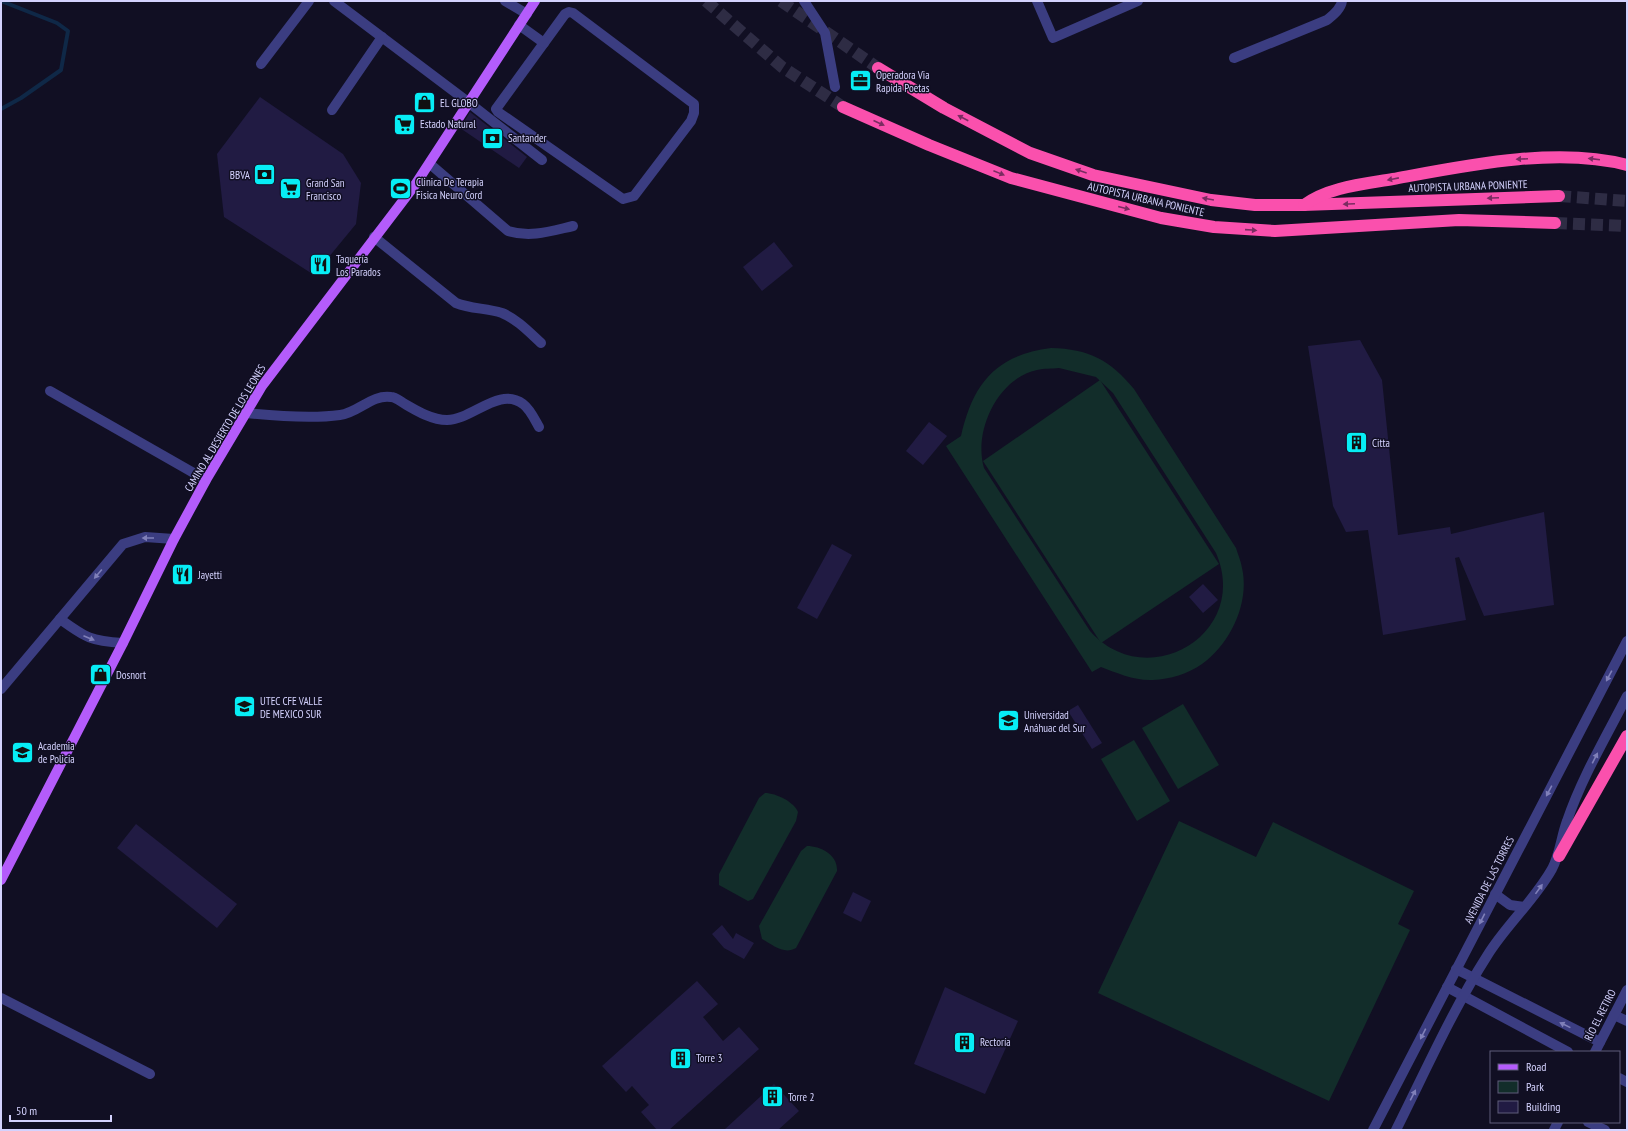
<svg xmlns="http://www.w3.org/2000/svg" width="1628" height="1131" viewBox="0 0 1628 1131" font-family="'PT Sans Narrow',sans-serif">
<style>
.green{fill:#122d2a;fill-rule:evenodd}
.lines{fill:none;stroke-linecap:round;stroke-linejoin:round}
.stream{stroke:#0f2847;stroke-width:4}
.building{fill:#211b43}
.highway-tunnel{stroke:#2e2c44;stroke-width:12;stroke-dasharray:12 6;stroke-linecap:butt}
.minor{stroke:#3b3d81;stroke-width:10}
.major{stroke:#b45cfb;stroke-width:10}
.highway{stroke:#fa50ad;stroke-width:12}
.oneway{fill:#7a2c61}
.oneway2{fill:#8080b9}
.labels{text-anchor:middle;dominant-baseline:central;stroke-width:3;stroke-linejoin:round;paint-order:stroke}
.poi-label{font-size:11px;fill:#d4d2fe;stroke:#110f23;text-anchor:start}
.street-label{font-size:11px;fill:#d4d2fe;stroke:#110f23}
</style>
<rect width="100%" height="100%" fill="#110f23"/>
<!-- green -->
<g class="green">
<path d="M 1051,348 C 1089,349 1110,360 1134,389 L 1236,548 C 1238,555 1241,561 1242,568 C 1250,603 1230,644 1202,664 C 1188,674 1170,679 1153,680 C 1135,681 1117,673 1101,667 L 1092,672 L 946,446 L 961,436 C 973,383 996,355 1051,348 ZM 1059,368 L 1096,377 L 1113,393 L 1216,553 C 1251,634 1147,695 1090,631 L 984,468 C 973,431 998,378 1037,370 C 1044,368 1052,369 1059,368 Z"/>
<path d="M 1100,380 L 1219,564 L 1101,643 L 983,461 Z"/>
<path d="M 1183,704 L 1219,765 L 1178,789 L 1142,728 Z"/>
<path d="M 1134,740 L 1170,801 L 1137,821 L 1101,759 Z"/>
<path d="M 765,793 C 776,793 794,802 798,812 L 796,821 L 753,899 L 748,901 L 719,885 L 719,874 L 759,798 Z"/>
<path d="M 1179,821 L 1256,857 L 1273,822 L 1414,891 L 1398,924 L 1410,930 L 1329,1101 L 1098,993 Z"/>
<path d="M 807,846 C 821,846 838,855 837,871 L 796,948 C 784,955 773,945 762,939 L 759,926 L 801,851 Z"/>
</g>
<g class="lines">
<!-- stream -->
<path class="stream" d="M 1,109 L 21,98 L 61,70 L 68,31 L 57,23 L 1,1"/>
</g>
<!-- building -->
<g class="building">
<path d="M 260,97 L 343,154 L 361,183 L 356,224 L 314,275 L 224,217 L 217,154 Z"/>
<path d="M 470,112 L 527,157 L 519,168 L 460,128 Z"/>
<path d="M 774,242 L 793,266 L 762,291 L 743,267 Z"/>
<path d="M 1360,340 L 1382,380 L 1398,535 L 1450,527 L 1451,534 L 1544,512 L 1554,605 L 1484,616 L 1459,557 L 1455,558 L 1466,620 L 1383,635 L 1368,530 L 1346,532 L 1333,506 L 1308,346 Z"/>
<path d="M 929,422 L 947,436 L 923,465 L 906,451 Z"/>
<path d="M 832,544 L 852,555 L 817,619 L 797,608 Z"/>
<path d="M 1203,584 L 1218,600 L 1203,613 L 1189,597 Z"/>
<path d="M 1078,705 L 1102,743 L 1092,749 L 1068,711 Z"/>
<path d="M 136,824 L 237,904 L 217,928 L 117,848 Z"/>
<path d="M 853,892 L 871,901 L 861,922 L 843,913 Z"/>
<path d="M 722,925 L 733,939 L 736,933 L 754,943 L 744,959 L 724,948 L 712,934 Z"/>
<path d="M 697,981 L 718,1004 L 703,1017 L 723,1041 L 739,1027 L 759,1049 L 669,1130 L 657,1130 L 641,1112 L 649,1105 L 632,1086 L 626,1092 L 602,1066 Z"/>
<path d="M 945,987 L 1018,1021 L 985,1094 L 914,1064 Z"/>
<path d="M 774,1084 L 799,1111 L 778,1130 L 724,1130 Z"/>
</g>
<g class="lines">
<!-- highway-tunnel -->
<g class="highway-tunnel">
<path d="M 706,1 L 782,67 L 843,107"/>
<path d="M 781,1 L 878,68"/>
<path d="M 1559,196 L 1627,201"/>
<path d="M 1555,223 L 1627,226"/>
</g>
<!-- minor -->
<g class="minor">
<path d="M 334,1 L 468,102 L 542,160"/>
<path d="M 505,1 L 527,14"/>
<path d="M 804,1 L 825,33 L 835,87"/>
<path d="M 1037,1 L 1053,38 L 1138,1"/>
<path d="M 569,12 L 573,13 L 694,104 L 694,113 L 691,121 L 634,196 L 623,199 L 498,112 L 496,109 L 565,14 Z"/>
<path d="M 519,25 L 544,43"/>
<path d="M 1234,58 L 1327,20 C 1333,15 1341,9 1342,1"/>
<path d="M 261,64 L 309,1"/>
<path d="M 332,110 L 382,37"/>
<path d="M 430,164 L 508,231 C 531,238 551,231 573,226"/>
<path d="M 374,237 L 456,303 C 471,309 486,308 502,313 C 517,319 530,333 541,343"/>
<path d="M 50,391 L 206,480"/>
<path d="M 246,413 C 275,416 311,419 340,415 C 358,413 372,394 391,397 C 396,397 401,402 405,404 C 417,411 432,420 447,420 C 472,420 499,386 523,404 C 530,409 535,420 539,427"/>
<path d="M 60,619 C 86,638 91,641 123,643"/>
<path d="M 1,689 L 123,544 L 145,537 L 174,539"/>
<path d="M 1495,894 L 1510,905 L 1524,907"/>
<path d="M 1456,969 L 1600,1042"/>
<path d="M 1447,987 L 1568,1052"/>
<path d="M 1,998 L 150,1074"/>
<path d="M 1614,1015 L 1627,1021"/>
<path d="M 1595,1052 L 1627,990"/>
<path d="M 1619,1078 L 1627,1082"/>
<path d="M 1588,1122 L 1605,1130"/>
<path d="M 1373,1130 L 1627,641"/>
<path d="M 1396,1130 C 1425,1072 1452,1011 1487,956 C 1506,925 1534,901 1552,869 C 1560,854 1561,837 1567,821 C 1582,777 1606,737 1627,696"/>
<path d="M 1554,1130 L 1558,1122"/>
</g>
<!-- major -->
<path class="major" d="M 1,880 L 123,643 L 174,539 L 206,480 L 262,386 L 415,185 L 535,1"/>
<!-- highway -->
<g class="highway">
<path d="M 878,68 L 944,108 L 1030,153 L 1093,175 L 1211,200 L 1255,205 L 1303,205 L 1559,196"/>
<path d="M 843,107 L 929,145 L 1011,178 L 1161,218 L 1214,227 L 1275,231 L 1459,220 L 1555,223"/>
<path d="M 1304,205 C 1328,187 1364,184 1393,179 C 1463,166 1557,146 1627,165"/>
<path d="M 1559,856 L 1627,736"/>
</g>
</g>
<!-- one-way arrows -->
<defs><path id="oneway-solid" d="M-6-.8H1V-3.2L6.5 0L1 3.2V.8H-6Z"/></defs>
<g class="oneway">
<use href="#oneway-solid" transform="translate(963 118) rotate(-152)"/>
<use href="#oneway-solid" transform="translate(879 123) rotate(24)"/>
<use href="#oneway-solid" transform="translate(1522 159) rotate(178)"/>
<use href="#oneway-solid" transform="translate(1594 159) rotate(-173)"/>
<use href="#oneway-solid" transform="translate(1081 171) rotate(-161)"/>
<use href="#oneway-solid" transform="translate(999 173) rotate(22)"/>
<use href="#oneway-solid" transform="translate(1393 179) rotate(169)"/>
<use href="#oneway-solid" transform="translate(1493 198) rotate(178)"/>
<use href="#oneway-solid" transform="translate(1208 199) rotate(-170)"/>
<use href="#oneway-solid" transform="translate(1349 204) rotate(178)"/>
<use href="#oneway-solid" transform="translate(1124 208) rotate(14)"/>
<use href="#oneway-solid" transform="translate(1251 230) rotate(4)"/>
</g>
<g class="oneway2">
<use href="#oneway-solid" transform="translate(148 538) rotate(-180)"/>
<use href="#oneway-solid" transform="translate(98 574) rotate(130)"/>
<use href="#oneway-solid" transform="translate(89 638) rotate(23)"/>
<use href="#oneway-solid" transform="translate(1609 676) rotate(118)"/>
<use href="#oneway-solid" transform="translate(1595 758) rotate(-63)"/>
<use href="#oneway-solid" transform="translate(1549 791) rotate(118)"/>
<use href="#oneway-solid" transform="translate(1539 889) rotate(-54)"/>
<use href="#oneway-solid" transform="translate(1482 919) rotate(117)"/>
<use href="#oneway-solid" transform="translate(1565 1025) rotate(-154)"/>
<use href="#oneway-solid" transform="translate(1423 1034) rotate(117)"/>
<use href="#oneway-solid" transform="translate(1413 1095) rotate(-63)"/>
</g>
<!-- icons -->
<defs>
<symbol id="office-square" viewBox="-11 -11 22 22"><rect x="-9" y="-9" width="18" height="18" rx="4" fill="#07edf5" stroke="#110f23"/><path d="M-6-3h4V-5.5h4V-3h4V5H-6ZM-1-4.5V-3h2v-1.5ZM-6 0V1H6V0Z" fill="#111"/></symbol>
<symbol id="shop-square" viewBox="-11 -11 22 22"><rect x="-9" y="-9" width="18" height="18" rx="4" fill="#07edf5" stroke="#110f23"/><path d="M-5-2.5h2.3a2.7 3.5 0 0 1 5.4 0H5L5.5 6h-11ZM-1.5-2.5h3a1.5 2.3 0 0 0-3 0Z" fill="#111"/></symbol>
<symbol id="supermarket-square" viewBox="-11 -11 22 22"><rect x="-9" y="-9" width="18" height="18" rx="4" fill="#07edf5" stroke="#110f23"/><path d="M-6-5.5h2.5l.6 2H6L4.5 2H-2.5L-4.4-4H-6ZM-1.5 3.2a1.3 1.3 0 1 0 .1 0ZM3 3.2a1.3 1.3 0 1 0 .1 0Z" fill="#111"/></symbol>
<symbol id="bank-square" viewBox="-11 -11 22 22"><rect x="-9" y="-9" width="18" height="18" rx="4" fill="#07edf5" stroke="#110f23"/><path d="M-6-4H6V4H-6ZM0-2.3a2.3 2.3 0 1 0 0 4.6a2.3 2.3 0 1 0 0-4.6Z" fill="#111"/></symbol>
<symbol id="stadium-square" viewBox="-11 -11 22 22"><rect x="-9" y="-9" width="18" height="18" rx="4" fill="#07edf5" stroke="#110f23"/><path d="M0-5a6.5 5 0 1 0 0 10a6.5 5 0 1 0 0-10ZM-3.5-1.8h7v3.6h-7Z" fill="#111"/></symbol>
<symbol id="restaurant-square" viewBox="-11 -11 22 22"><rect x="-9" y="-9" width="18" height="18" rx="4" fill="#07edf5" stroke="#110f23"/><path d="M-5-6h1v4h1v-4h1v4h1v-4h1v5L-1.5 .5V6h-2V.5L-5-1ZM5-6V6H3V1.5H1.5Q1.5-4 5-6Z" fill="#111"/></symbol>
<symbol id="building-square" viewBox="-11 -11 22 22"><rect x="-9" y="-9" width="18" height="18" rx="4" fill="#07edf5" stroke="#110f23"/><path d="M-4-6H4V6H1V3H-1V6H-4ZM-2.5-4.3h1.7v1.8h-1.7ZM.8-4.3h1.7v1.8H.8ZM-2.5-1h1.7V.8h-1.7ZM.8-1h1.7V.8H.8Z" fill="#111"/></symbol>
<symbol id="school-square" viewBox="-11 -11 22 22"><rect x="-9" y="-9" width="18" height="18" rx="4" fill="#07edf5" stroke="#110f23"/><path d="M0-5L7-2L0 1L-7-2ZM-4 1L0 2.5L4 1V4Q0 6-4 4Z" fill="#111"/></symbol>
<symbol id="university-square" viewBox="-11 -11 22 22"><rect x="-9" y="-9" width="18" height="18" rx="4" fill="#07edf5" stroke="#110f23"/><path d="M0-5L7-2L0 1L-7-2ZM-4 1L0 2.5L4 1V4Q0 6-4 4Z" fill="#111"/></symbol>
</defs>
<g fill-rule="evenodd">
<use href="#office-square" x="848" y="68" width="25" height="25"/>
<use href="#shop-square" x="412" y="90" width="25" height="25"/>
<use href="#supermarket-square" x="392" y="112" width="25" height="25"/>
<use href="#bank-square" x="480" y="126" width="25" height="25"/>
<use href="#bank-square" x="252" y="162" width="25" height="25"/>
<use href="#stadium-square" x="388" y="176" width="25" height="25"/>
<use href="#supermarket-square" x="278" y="176" width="25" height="25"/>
<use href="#restaurant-square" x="308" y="252" width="25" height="25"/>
<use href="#building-square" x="1344" y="430" width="25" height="25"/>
<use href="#restaurant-square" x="170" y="562" width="25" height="25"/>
<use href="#shop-square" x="88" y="662" width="25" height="25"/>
<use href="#school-square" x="232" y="694" width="25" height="25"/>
<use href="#university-square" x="996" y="708" width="25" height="25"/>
<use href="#school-square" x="10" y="740" width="25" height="25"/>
<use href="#building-square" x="952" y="1030" width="25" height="25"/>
<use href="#building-square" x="668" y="1046" width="25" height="25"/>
<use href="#building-square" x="760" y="1084" width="25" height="25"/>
</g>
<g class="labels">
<!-- poi labels -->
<g class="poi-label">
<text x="876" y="75">Operadora Via<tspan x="876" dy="13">Rapida Poetas</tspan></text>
<text x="440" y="103">EL GLOBO</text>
<text x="420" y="124">Estado Natural</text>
<text x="508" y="138">Santander</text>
<text x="250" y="175" text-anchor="end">BBVA</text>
<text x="416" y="182">Clinica De Terapia<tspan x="416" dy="13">Fisica Neuro Cord</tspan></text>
<text x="306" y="183">Grand San<tspan x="306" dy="13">Francisco</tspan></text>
<text x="336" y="259">Taquería<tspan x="336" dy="13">Los Parados</tspan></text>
<text x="1372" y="443">Citta</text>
<text x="198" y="575">Jayetti</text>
<text x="116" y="675">Dosnort</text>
<text x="260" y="701">UTEC CFE VALLE<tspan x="260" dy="13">DE MEXICO SUR</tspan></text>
<text x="1024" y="715">Universidad<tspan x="1024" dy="13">Anáhuac del Sur</tspan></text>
<text x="38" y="746">Academia<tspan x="38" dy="13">de Policia</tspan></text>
<text x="980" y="1042">Rectoría</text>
<text x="696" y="1058">Torre 3</text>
<text x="788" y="1097">Torre 2</text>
</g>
<!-- street labels -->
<g class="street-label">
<text transform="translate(1468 186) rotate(-2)">AUTOPISTA URBANA PONIENTE</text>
<text transform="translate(1146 199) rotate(13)">AUTOPISTA URBANA PONIENTE</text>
<text transform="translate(225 428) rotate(-59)">CAMINO AL DESIERTO DE LOS LEONES</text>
<text transform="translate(1489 880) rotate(-63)">AVENIDA DE LAS TORRES</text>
<text transform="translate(1600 1015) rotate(-63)">RÍO EL RETIRO</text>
</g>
</g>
<!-- border -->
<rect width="1628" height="1131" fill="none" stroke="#d4d2fe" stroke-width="4"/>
<!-- legend -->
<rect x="1490" y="1051" width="130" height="72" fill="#110f23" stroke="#5f5d7b"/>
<rect x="1498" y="1064" width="20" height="6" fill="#b45cfb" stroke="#5f5d7b"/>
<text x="1526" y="1071" font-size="12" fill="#d4d2fe">Road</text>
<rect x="1498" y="1081" width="20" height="12" fill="#122d2a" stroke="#5f5d7b"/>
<text x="1526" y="1091" font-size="12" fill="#d4d2fe">Park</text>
<rect x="1498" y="1101" width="20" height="12" fill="#211b43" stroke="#5f5d7b"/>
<text x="1526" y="1111" font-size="12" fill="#d4d2fe">Building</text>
<!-- scale -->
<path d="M10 1115v6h101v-6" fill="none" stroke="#d4d2fe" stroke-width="2"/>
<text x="16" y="1115" font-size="12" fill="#d4d2fe" stroke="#110f23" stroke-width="3" paint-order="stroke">50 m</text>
</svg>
